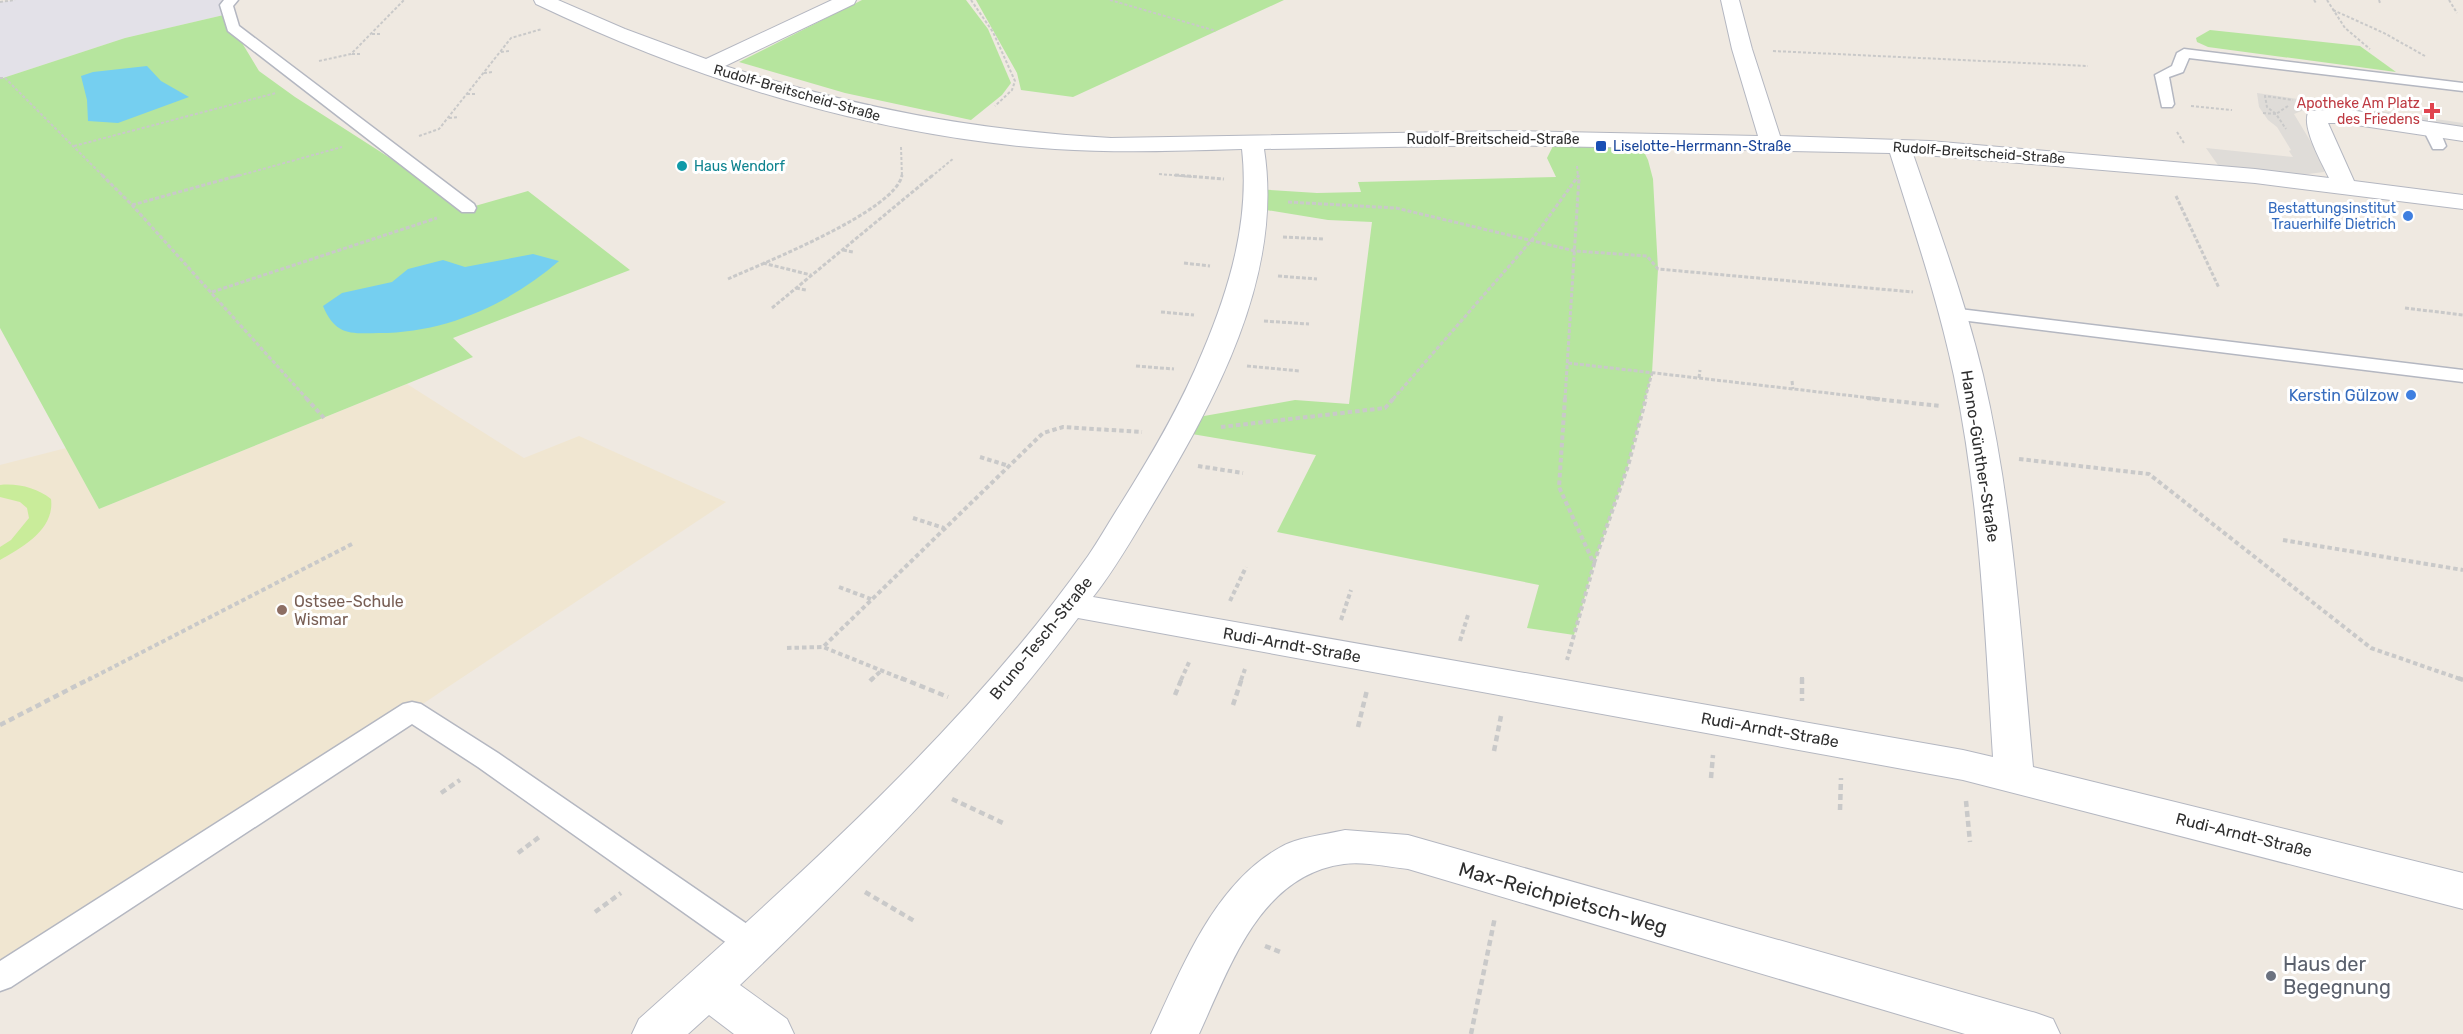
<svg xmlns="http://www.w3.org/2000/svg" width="2463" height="1034" viewBox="0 0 2463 1034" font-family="Rubik,sans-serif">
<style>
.industrial{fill:#e3e1e8}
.education{fill:#f0e6d1}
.green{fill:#b6e59e}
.pitch{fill:#c9ec9a}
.plaza{fill:#dfdcd8}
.water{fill:#75cff0}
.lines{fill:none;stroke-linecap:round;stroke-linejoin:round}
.lane-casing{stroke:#b4b7c1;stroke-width:3}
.street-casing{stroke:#b4b7c1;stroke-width:2}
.path-far3{stroke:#c9c9c9;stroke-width:2;stroke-dasharray:3 2;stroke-linecap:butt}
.path-far2{stroke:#c9c9c9;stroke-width:3;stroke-dasharray:4 2;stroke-linecap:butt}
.path-far1{stroke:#c9c9c9;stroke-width:4;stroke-dasharray:4.5 3;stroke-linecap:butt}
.path{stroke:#c9c9c9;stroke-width:4.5;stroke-dasharray:6 4;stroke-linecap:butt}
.lane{fill:#fff;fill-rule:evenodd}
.street{fill:#fff;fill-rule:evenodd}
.health-dot{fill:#e0444e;stroke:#fff;stroke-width:2}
.transit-dot{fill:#1a4fb4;stroke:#fff;stroke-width:2}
.culture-dot{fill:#0f9aa8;stroke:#fff;stroke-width:2}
.shop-dot{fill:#3f7fe0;stroke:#fff;stroke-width:2}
.education-dot{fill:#8d6e63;stroke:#fff;stroke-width:2}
.worship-dot{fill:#6b7280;stroke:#fff;stroke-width:2}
.labels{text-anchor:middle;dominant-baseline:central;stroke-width:6;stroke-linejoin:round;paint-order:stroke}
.far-street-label{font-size:14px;fill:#2e2e2e;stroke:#fff}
.far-health-label{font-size:14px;fill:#be3a42;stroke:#fff;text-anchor:end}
.far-transit-label{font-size:14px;fill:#164399;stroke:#fff;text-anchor:start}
.far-culture-label{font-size:14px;fill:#0d838f;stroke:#fff;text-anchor:start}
.far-shop-label{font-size:14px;fill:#366cbe;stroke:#fff;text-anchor:end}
.shop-label{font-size:16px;fill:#366cbe;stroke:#fff;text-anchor:end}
.street-label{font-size:16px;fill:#2e2e2e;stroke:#fff}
.education-label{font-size:16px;fill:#785e54;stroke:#fff;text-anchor:start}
.near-street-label{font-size:20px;fill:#2e2e2e;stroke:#fff}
.near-worship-label{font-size:20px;fill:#5b616d;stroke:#fff;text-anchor:start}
</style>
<rect width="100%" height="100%" fill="#efe9e1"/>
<!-- industrial -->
<path class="industrial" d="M 15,0 L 232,0 L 228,14 L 125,38 L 0,79 L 0,2 Z"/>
<!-- education -->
<path class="education" d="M 407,384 L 524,458 L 579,436 L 726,502 L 412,711 L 0,978 L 0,465 L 66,448 L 99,509 Z"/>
<!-- green -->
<g class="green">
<path d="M 862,0 L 966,0 L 988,29 L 1011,83 L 1002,95 L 971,120 L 845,93 L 739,62 Z"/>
<path d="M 976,0 L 1284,0 L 1073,97 L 1021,90 L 1017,73 Z"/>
<path d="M 228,14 L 233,28 L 259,71 L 295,97 L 468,208 L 528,191 L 630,270 L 453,338 L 473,357 L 99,509 L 0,328 L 0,79 L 125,38 Z"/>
<path d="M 2210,30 L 2360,46 L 2396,72 L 2208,47 L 2197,42 L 2196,38 Z"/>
<path d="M 1557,138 L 1637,138 L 1648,160 L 1653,179 L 1658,269 L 1652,373 L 1628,466 L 1594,564 L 1574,635 L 1527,628 L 1539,585 L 1277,532 L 1316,455 L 1180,432 L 1187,419 L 1295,400 L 1349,404 L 1372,222 L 1328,220 L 1254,208 L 1255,189 L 1317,193 L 1361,192 L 1358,182 L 1556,177 L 1547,158 Z"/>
</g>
<!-- pitch -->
<path class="pitch" d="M 0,485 C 18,483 37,488 51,499 C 55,529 23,547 0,560 L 0,547 L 11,540 L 29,518 L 27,508 L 20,502 L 0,497 Z"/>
<!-- plaza -->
<path class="plaza" d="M 2257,93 L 2463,123 L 2463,130 L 2328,111 L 2304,110 L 2294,114 L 2326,167 L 2324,172 L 2300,175 L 2220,168 L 2206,148 L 2293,157 L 2289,151 L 2291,150 L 2277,127 L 2268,120 L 2259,107 Z"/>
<!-- water -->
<g class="water">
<path d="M 147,66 L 161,81 L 189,97 L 118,123 L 88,121 L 87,100 L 81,76 L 93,72 Z"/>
<path d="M 533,254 L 559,261 C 509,304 446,333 379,333 C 350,334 335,335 323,306 L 342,293 L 392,282 L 408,269 L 443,260 L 465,267 Z"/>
</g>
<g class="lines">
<defs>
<g id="lane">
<path d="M 224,0 L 238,0 L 233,6 L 239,26 L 474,204 L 476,208 L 474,212 L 462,212 L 228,31 L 220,5 Z"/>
<path d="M 2184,49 L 2463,83 L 2463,91 L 2189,58 L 2183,72 L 2169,77 L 2174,104 L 2172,107 L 2162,107 L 2155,75 L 2172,66 L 2177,53 Z"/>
<path d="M 2431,124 L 2439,129 L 2446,146 L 2443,149 L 2433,149 L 2423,129 Z"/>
<path d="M 1951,308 L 2463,370 L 2463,382 L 1944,318 L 1942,314 L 1944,310 Z"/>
<path d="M 412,702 L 421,704 L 498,753 L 763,935 L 767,944 L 763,953 L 752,957 L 741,953 L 478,767 L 412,724 L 11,987 L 0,991 L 0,961 L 403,704 Z"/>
</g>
<g id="street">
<path d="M 534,0 L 558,0 L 625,29 L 706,59 L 832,0 L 856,0 L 854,4 L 725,66 C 853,107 976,131 1111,138 L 1506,131 L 1758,136 L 1732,49 L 1721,0 L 1739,0 L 1752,49 L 1780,136 L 1930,141 L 2255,169 L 2329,178 C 2322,163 2300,125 2309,111 L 2343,109 L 2463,127 L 2463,141 L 2343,123 L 2328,123 L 2354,181 L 2463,195 L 2463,209 L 2255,183 L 1913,154 C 1938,227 1965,300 1983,375 C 2013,504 2021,636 2033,767 L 2463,873 L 2463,909 L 1963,780 L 1078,618 C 978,752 860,870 740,985 L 787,1019 L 794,1034 L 734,1034 L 709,1015 L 688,1034 L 632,1034 L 639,1019 C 795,879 967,728 1088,556 C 1099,540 1109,522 1120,505 C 1151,456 1181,405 1203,351 C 1230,287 1250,219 1242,149 C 1179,151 1117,153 1055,149 C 877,137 697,81 536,4 ZM 1506,145 L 1890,153 C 1913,227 1938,300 1954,376 C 1980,502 1985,630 1993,757 L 1963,750 L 1093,597 C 1115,569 1132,539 1150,509 C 1214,403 1284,277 1264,149 Z"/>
<path d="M 1345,830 L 1408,835 L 2036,1013 L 2053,1019 L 2060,1034 L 1965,1034 L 1408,869 C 1388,867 1364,861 1344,864 C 1260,875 1230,967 1199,1034 L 1151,1034 C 1182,968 1213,886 1279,848 C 1297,837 1324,835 1345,830 Z"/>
</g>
</defs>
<!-- lane casing -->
<use href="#lane" class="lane-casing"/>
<!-- street casing -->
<use href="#street" class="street-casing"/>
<!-- path-far3 -->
<g class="path-far3">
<path d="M 971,0 L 993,32 L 1015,81 L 1012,90 L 995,106"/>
<path d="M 1110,0 L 1216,31"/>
<path d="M 2314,0 L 2316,3"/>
<path d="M 2327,0 L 2345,28 L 2370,49"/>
<path d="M 2379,0 L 2380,3"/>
<path d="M 2449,0 L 2457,13"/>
<path d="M 0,2 L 15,0"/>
<path d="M 2333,10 L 2384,33 L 2425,56"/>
<path d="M 372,34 L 380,34"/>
<path d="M 1773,51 L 2088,66"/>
<path d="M 501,52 L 509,51"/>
<path d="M 352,54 L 361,54"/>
<path d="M 319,61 L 351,54 L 404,0"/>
<path d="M 484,73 L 493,72"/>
<path d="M 0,78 L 5,78 L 104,177"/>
<path d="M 467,94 L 477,94"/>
<path d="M 2191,106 L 2232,110"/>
<path d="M 2288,106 L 2276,114 L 2267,107 L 2265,96 L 2293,100"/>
<path d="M 2263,113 L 2276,114 L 2286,129"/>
<path d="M 449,118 L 459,117"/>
<path d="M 2177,132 L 2184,143"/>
<path d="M 419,136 L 439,129 L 511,38 L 542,29"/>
<path d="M 74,146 L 276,93"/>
<path d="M 901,147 L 902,177"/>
<path d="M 1577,166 L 1578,177"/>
<path d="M 1159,174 L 1194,177"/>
<path d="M 234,177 L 342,147"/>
<path d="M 931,177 L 954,158"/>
</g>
<!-- path-far2 -->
<g class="path-far2">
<path d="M 102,175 L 132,205 L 307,399"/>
<path d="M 1175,175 L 1224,179"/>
<path d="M 2176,196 L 2219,288"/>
<path d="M 1288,202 L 1396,208 L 1575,251 L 1647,256 L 1658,269 L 1913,292"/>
<path d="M 132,205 L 240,175"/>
<path d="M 1283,237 L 1324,239"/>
<path d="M 843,250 L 853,252"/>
<path d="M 763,263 L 811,275"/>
<path d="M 1184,263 L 1210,266"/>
<path d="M 1278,276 L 1317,279"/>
<path d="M 728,279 C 763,263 896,211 902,175"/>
<path d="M 796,288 L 806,290"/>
<path d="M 212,292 L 437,218"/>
<path d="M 772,308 L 933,175"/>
<path d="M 2405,308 L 2463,315"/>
<path d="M 1161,312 L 1194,315"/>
<path d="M 1264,321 L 1309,324"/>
<path d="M 1568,363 L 1880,399"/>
<path d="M 1136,366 L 1174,369"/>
<path d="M 1247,366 L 1300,371"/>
<path d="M 1699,378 L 1700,370"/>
<path d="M 1792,381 L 1793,389"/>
<path d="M 1393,399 L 1531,241 L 1579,175"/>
<path d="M 1565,399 L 1579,178"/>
<path d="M 1645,399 L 1652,373"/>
</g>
<!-- path-far1 -->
<g class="path-far1">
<path d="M 306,398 L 324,418"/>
<path d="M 1565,398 L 1559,487 L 1594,564 L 1567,660"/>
<path d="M 1867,398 L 1940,406"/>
<path d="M 1221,427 L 1385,408 L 1394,398"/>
<path d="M 980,457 L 1009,466"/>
<path d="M 2019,459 L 2149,474 L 2371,648 L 2463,680"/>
<path d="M 1198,466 L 1243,473"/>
<path d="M 913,518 L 944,528"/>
<path d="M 2283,540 L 2463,570"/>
<path d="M 1594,563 L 1628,466 L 1646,398"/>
<path d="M 839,587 L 871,599"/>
<path d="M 1230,601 L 1246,567"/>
<path d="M 1341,620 L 1351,590"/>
<path d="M 1460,641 L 1468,615"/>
<path d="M 787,648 L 822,647"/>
<path d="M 1802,677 L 1802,680"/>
<path d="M 88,680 L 352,544"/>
<path d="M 871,680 L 882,670"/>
<path d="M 905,680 L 823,647 L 1043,433 L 1063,427 L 1142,432"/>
<path d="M 1181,680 L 1190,660"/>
<path d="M 1241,680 L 1245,669"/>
</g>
<!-- path -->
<g class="path">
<path d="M 901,678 L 948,697"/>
<path d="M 1802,678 L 1802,701"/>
<path d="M 2458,678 L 2463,680"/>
<path d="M 870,681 L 873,678"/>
<path d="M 1175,695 L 1182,678"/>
<path d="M 1233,705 L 1242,678"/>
<path d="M 0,725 L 91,678"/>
<path d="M 1358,727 L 1367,690"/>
<path d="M 1494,751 L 1501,716"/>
<path d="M 1711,778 L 1713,755"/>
<path d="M 441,793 L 460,780"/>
<path d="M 952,799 L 1003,823"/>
<path d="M 1966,801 L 1970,842"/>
<path d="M 1840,810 L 1841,778"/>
<path d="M 518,853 L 542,835"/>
<path d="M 865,892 L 916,922"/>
<path d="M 595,912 L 621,893"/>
<path d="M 1265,946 L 1283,953"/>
<path d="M 1471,1034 L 1495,917"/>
</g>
<!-- lane -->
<use href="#lane" class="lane"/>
<!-- street -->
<use href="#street" class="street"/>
</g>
<!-- markers -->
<path class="health-dot" d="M2429 102h6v6h6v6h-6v6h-6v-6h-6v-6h6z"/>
<rect class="transit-dot" x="1595" y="140" width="12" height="12" rx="3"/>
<circle class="culture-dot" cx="682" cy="166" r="6"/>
<g class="shop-dot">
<circle cx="2408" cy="216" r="6"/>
<circle cx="2411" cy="395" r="6"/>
</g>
<circle class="education-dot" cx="282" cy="610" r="6"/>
<circle class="worship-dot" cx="2271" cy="976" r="6"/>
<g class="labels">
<!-- far-street labels -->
<g class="far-street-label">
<text transform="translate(797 93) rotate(16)">Rudolf-Breitscheid-Straße</text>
<text x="1493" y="139">Rudolf-Breitscheid-Straße</text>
<text transform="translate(1979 153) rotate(4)">Rudolf-Breitscheid-Straße</text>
</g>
<!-- far-health labels -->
<g class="far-health-label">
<text x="2420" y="103">Apotheke Am Platz<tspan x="2420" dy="16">des Friedens</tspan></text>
</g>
<!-- far-transit labels -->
<g class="far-transit-label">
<text x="1613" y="146">Liselotte-Herrmann-Straße</text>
</g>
<!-- far-culture labels -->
<g class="far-culture-label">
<text x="694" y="166">Haus Wendorf</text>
</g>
<!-- far-shop labels -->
<g class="far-shop-label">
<text x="2396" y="208">Bestattungsinstitut<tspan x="2396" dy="16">Trauerhilfe Dietrich</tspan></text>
</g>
<!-- shop labels -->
<g class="shop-label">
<text x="2399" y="395">Kerstin Gülzow</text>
</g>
<!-- street labels -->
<g class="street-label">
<text transform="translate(1980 456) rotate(81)">Hanno-Günther-Straße</text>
<text transform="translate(1041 638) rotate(-51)">Bruno-Tesch-Straße</text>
<text transform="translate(1292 645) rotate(10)">Rudi-Arndt-Straße</text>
<text transform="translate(1770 730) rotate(10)">Rudi-Arndt-Straße</text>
<text transform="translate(2244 835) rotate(14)">Rudi-Arndt-Straße</text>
</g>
<!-- education labels -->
<g class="education-label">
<text x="294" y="601">Ostsee-Schule<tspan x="294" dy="18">Wismar</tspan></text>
</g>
<!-- near-street labels -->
<g class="near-street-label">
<text transform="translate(1563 898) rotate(16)">Max-Reichpietsch-Weg</text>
</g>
<!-- near-worship labels -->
<g class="near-worship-label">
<text x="2283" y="964">Haus der<tspan x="2283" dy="23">Begegnung</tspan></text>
</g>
</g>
</svg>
